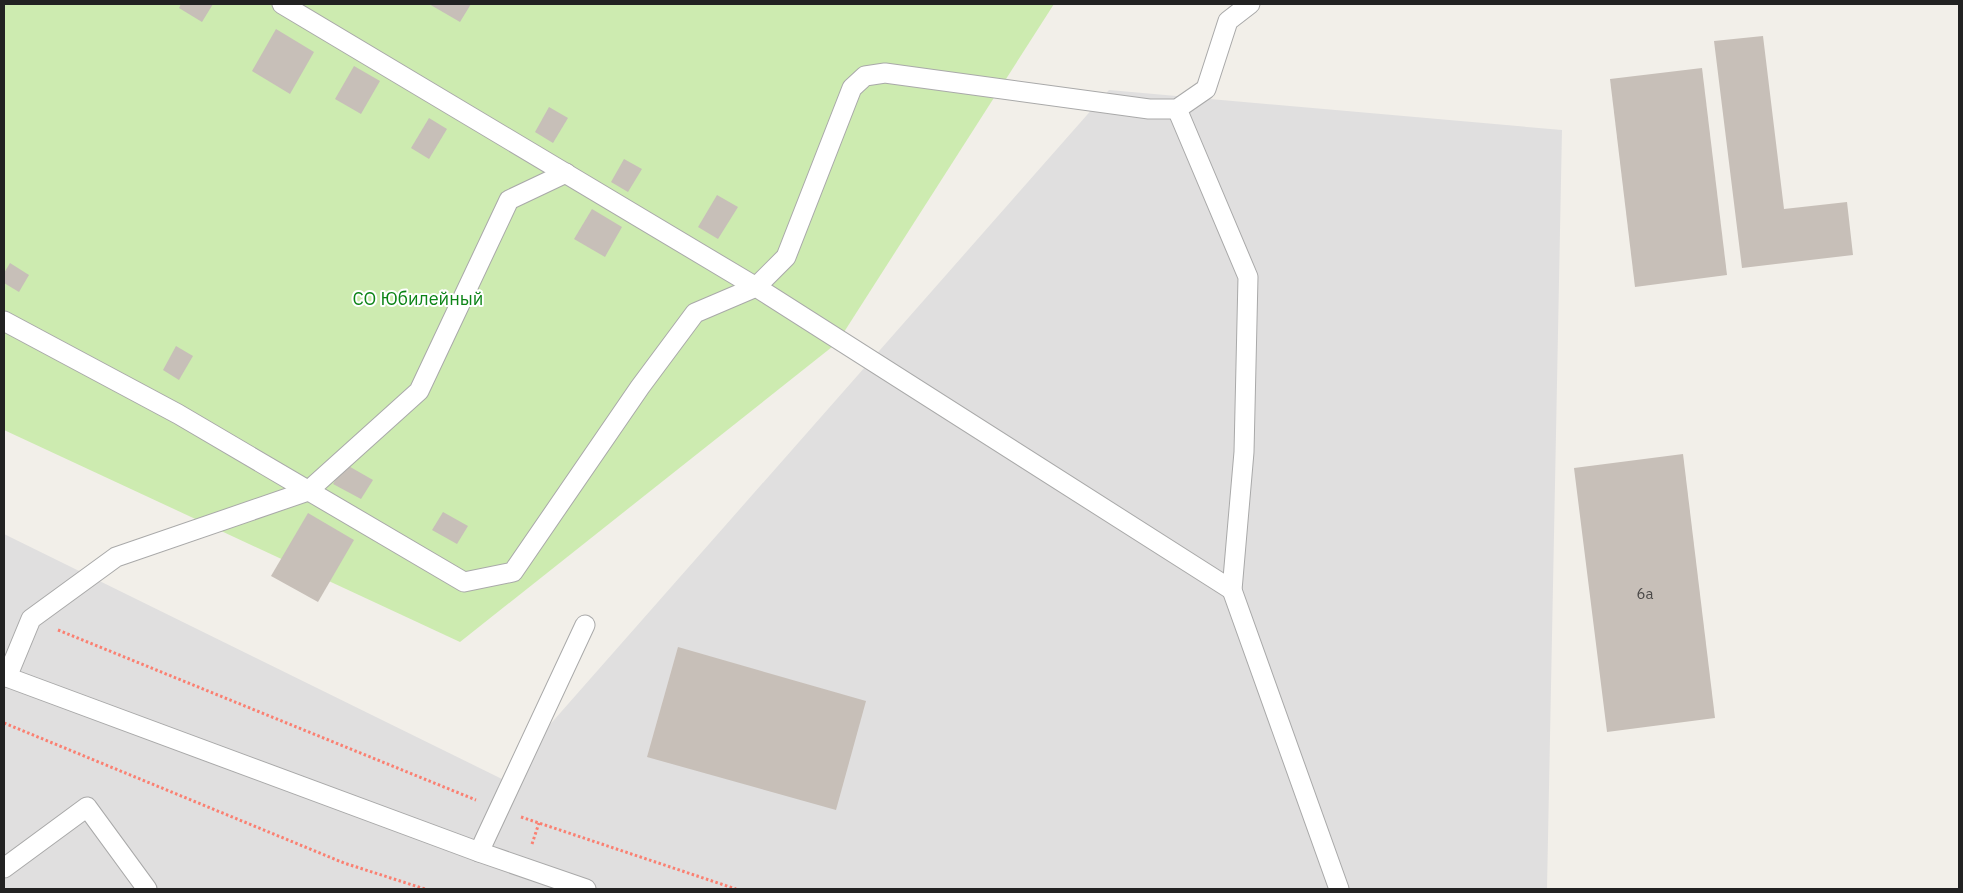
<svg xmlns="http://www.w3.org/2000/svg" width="1963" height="893" viewBox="0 0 1963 893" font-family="'IBM Plex Sans',sans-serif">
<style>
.residential{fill:#e0dfdf}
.grass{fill:#cdebb0}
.building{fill:#c7bfb8}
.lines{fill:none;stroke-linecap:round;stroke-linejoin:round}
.service-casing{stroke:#a9a9a9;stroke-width:21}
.path{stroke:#fa8072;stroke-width:3;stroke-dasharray:2.5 2.5;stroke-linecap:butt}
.service{stroke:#fff;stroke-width:19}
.labels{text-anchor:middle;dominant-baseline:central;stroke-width:4;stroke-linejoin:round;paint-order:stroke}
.number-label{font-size:15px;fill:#4b4948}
.park-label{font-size:18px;fill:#0c8416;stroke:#fff}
</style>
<rect width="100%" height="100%" fill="#f2efe9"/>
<!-- residential -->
<path class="residential" d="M 1109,90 L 1562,130 L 1547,889 L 4,889 L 4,534 L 502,779 Z"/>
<!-- grass -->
<path class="grass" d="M 4,4 L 1054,4 L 837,343 L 460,642 L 4,430 Z"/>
<!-- building -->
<g class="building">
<path d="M 181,4 L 213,4 L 202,22 L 179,8 Z"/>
<path d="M 429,4 L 471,4 L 460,22 Z"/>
<path d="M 276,29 L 314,52 L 290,94 L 252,71 Z"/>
<path d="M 1763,36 L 1784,209 L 1847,202 L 1853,255 L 1742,268 L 1714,41 Z"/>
<path d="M 354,66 L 380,81 L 361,114 L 335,99 Z"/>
<path d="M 1702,68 L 1727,275 L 1635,287 L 1610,79 Z"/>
<path d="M 549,107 L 568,118 L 553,143 L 535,132 Z"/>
<path d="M 429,118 L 447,129 L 429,159 L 411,148 Z"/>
<path d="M 624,159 L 642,169 L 628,192 L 611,182 Z"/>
<path d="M 717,195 L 738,207 L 718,239 L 698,227 Z"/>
<path d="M 592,209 L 622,227 L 605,257 L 574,239 Z"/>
<path d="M 10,263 L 29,275 L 19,292 L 4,283 L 4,273 Z"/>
<path d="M 176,346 L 193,356 L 179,380 L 163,370 Z"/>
<path d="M 1683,454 L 1715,718 L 1607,732 L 1574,468 Z"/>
<path d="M 345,464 L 373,480 L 361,499 L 333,484 Z"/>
<path d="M 443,512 L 468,526 L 457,544 L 432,530 Z"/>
<path d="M 308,513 L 354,540 L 318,602 L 271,576 Z"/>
<path d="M 678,647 L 866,701 L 836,810 L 647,757 Z"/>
</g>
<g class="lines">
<defs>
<g id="service">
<path d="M 282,4 L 756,287 L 786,257 L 852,88 L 865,76 L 885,73 L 1149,109 L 1177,109 L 1206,89 L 1228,21 L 1250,4"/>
<path d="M 1177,109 L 1248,277 L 1244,452 L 1232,590 L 1339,889"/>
<path d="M 4,321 L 178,414 L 464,582 L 513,572 L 640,387 L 695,313 L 756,287 L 1232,590"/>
<path d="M 4,676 L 479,852 L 586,889"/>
<path d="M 7,677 L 31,619 L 116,557 L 308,491 L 419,391 L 509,200 L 566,173"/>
<path d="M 479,852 L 585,625"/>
<path d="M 4,868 L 87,807 L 147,889"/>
</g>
</defs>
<!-- service casing -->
<use href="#service" class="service-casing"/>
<!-- path -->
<g class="path">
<path d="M 58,630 L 476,800"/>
<path d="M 4,723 L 344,863 L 425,889"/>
<path d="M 521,817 L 736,889"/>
<path d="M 532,844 L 539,823"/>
</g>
<!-- service -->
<use href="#service" class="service"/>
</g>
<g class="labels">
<!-- number labels -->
<g class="number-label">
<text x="1645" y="593">6а</text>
</g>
<!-- park labels -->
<g class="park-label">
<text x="418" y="298">СО Юбилейный</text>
</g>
</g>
<!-- border -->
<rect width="1963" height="893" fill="none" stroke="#222222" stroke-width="10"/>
</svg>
